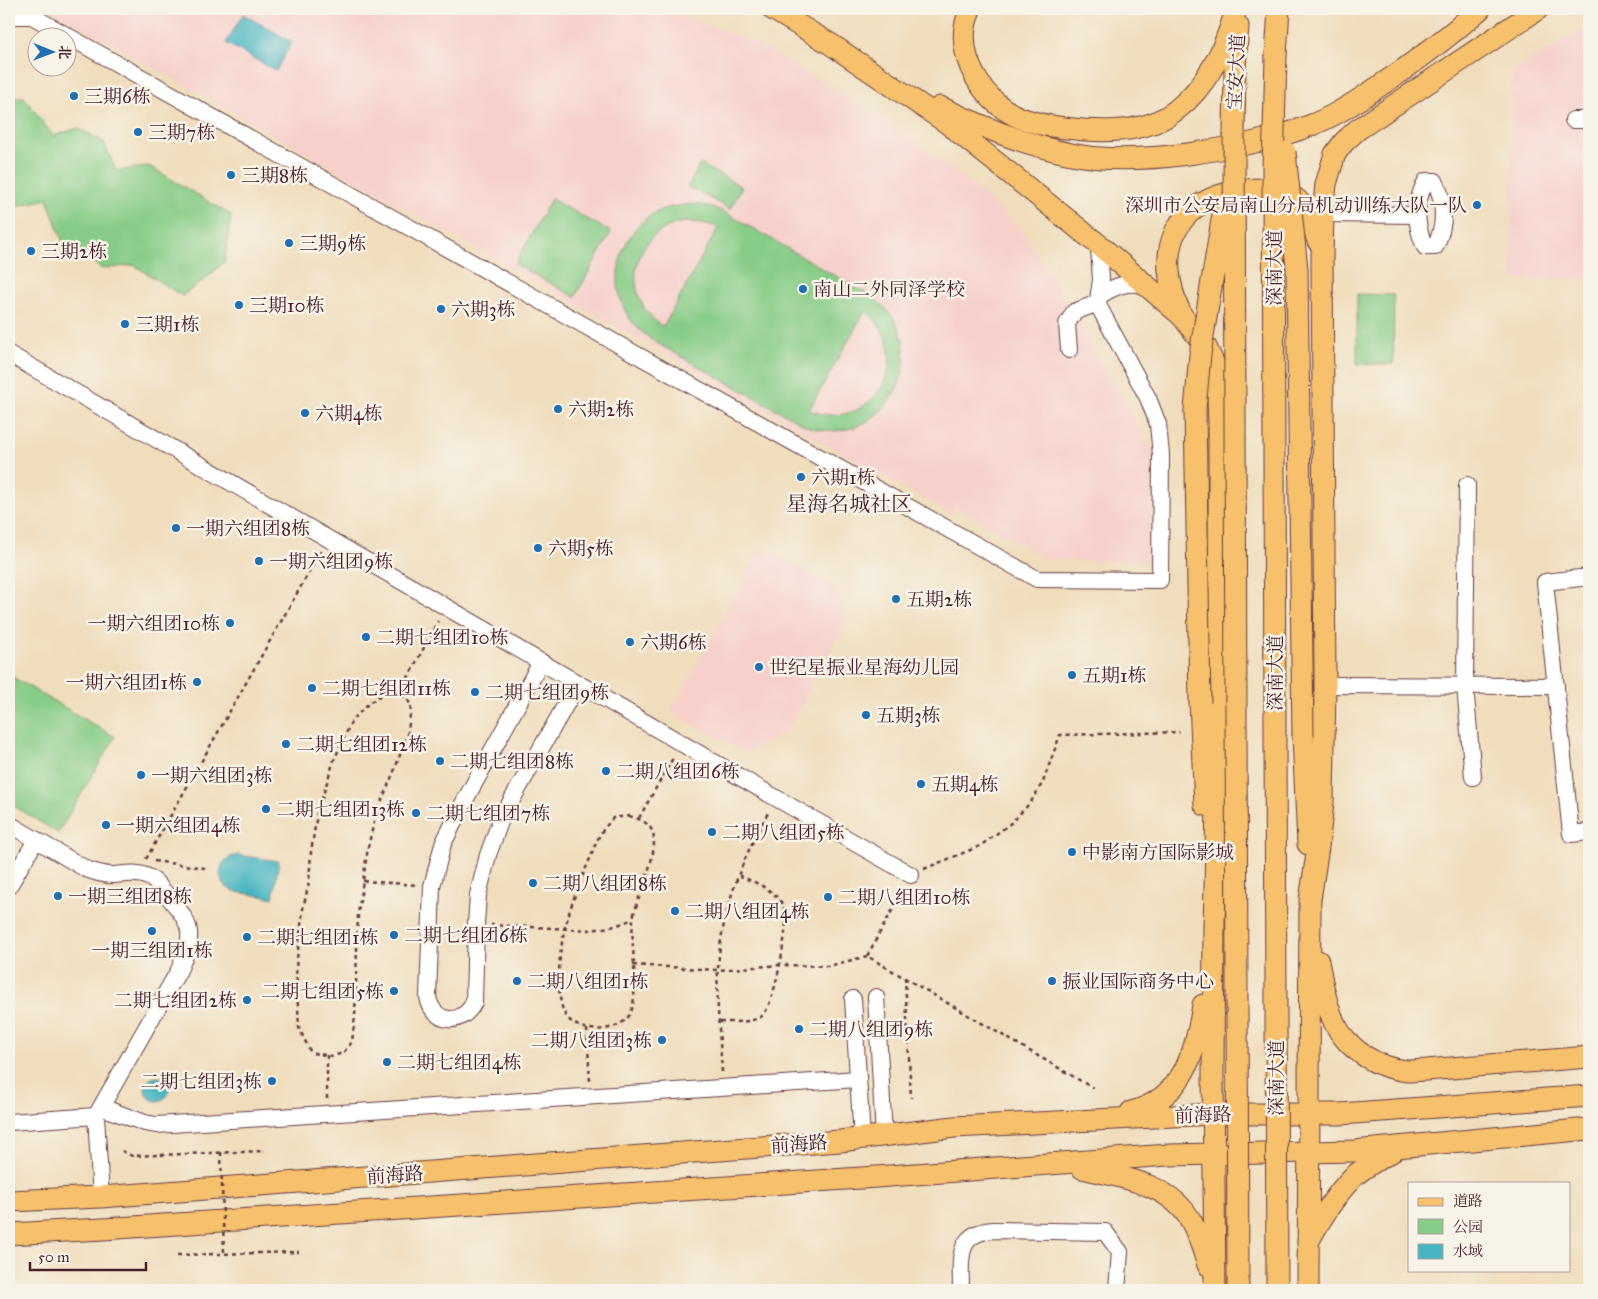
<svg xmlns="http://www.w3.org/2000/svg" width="1598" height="1299" viewBox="0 0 1598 1299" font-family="'IM FELL Great Primer','Noto Serif SC',serif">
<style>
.built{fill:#f7d0cc}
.green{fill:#87cc86;stroke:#687658;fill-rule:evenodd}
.water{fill:#48b6c2;stroke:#496a76}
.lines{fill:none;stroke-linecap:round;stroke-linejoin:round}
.minor-casing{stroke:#633c41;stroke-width:18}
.major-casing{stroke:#633c41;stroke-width:23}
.path{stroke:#633c41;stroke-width:2.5;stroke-dasharray:4 4;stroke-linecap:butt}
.minor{stroke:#fff;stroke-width:16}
.major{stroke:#f7c06c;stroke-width:21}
.major-bridge-casing{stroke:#633c41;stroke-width:23;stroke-linecap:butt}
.path-bridge{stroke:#633c41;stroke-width:2.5;stroke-dasharray:4 4;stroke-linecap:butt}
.major-bridge{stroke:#f7c06c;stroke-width:21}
.poi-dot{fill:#1f6fb2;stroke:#f7f3e8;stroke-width:2}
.labels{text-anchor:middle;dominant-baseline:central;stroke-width:5;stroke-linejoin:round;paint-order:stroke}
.street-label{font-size:19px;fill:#4a1f2b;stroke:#f7f3e8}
.poi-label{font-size:19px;fill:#4a1f2b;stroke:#f7f3e8;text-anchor:start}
.quarter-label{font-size:21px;fill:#4a1f2b;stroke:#f7f3e8}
</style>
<rect width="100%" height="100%" fill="#f7f3e8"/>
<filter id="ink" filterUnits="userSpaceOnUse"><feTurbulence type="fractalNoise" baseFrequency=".02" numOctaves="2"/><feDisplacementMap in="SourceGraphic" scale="10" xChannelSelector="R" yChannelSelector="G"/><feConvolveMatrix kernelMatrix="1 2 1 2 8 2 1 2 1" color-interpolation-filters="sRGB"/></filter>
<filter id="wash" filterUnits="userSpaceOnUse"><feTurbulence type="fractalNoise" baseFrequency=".0096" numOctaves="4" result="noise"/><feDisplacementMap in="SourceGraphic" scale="20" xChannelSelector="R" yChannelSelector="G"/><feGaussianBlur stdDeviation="1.12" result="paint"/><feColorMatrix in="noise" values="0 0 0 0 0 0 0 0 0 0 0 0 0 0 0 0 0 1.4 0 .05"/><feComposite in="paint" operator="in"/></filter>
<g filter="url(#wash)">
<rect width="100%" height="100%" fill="#f0ddbc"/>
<!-- built -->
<g class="built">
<path d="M 49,9 L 641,9 L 690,19 L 756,43 L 836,90 L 903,134 L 968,181 L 1017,225 L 1049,273 L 1152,450 L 1151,561 L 1049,560 L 956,507 L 951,514 Z"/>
<path d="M 1589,27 L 1589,279 L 1511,279 L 1511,72 Z"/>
<path d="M 762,546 L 838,588 L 845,622 L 787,732 L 745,753 L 671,712 Z"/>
</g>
<!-- green -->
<g class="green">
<path d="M 9,97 L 24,97 L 53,136 L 78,128 L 104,142 L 116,171 L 149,166 L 231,215 L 225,261 L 208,277 L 182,296 L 134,265 L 102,269 L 62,240 L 47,199 L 9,208 Z"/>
<path d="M 700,164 L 742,187 L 730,209 L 688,187 Z"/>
<path d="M 551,199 L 611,232 L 575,297 L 515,264 Z"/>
<path d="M 695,204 L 713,207 L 726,213 L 869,295 C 879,302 887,309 894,319 C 921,362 892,422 843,430 C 831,432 820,430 808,427 L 653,341 C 643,333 634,326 628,316 C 606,280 621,227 661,210 C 672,206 683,205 695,204 ZM 686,222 C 698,222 708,223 718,228 L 663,327 C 628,304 625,251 664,229 C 671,225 678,223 686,222 ZM 865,311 C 920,353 874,436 809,410 Z"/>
<path d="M 1357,294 L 1394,295 L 1393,364 L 1357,364 Z"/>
<path d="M 9,675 L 115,737 L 58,833 L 9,803 Z"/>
</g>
<!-- water -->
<g class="water">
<path d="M 243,14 L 292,42 L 276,71 L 226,43 Z"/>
<path d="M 238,855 L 279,861 L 273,898 L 237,892 C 214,887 215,858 238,855 Z"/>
<circle cx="157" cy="1089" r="12"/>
</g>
</g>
<g filter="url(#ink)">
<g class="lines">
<defs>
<g id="minor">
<path d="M 9,16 L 32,16 L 1037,579 L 1160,580 L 1161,455 L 1158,424 L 1148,398 L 1099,307 L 1098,300 L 1101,280 L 1099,245"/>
<path d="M 1573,120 L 1589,120"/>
<path d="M 1426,181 L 1435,181 C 1446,204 1446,225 1435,247 L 1425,247 C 1415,225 1414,203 1426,181 Z"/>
<path d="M 1313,208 L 1323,214 L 1417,215"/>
<path d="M 1099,296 C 1115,286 1127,281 1145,285"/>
<path d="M 1069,350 L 1067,324 L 1074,312 L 1098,303"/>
<path d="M 9,354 L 776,798 L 911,875"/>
<path d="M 1467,485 L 1465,686 L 1473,777"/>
<path d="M 1589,577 L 1545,582 L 1571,834 L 1589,832"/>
<path d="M 541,662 L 464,802 L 443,844 L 432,886 L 428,997 C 433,1024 462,1027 474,1002 L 476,924 L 478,895 L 488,855 L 501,819 L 578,683"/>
<path d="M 1325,685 L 1556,686"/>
<path d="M 9,824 L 86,869 C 94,872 103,875 112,875 C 123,875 135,871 146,876 C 155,879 160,888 166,894 C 192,925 196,931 179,970 L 96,1116 L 101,1197"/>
<path d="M 9,886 L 36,840"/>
<path d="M 876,997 L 884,1136"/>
<path d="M 853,999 L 862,1139"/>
<path d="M 101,1107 L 145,1123 L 156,1125 L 858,1079"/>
<path d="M 9,1122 L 96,1116"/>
<path d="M 961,1290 C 961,1261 955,1233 993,1230 L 1105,1232 L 1120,1252 L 1117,1290"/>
</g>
<g id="major">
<path d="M 772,9 L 832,45 L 947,123 L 1099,245 L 1182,316 L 1206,347 L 1213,362 L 1217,379 L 1219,423 L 1219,724 L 1214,927 L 1213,1074 L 1215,1290"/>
<path d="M 970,9 C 968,15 966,21 965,27 C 960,62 983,99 1014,115 C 1034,125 1061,128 1084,130 C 1115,132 1149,131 1175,111 C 1207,86 1226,47 1236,9"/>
<path d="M 1276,55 L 1279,9"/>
<path d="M 940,107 C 982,127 1025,145 1071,154 C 1109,162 1150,159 1188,154 C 1229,148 1270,141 1309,126 C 1333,117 1354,103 1375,89 C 1412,65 1447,38 1480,9"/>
<path d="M 1234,134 L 1235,68 L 1238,26"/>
<path d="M 1181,314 C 1152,251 1174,197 1247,190 C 1263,188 1281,188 1295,198 C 1308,208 1313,226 1318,241"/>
<path d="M 1200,703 L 1205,805"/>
<path d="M 1303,736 L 1308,844"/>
<path d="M 1318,961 C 1322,982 1326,1005 1335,1024 C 1349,1051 1378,1068 1407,1071 C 1413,1071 1420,1070 1426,1070 L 1589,1057"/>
<path d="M 1131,1112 C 1183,1099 1196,1052 1203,1005"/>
<path d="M 1082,1168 C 1121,1177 1170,1183 1191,1221 C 1199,1235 1203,1250 1208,1265"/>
<path d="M 9,1201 L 101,1197 L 840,1141 L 954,1127 L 1214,1114 L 1340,1114 L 1589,1096"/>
<path d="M 9,1234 L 103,1229 L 876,1177 L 1168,1155 L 1354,1151 L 1589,1129"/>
<path d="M 1308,1242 C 1320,1220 1335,1195 1353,1177 C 1365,1166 1379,1159 1393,1151"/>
<path d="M 1308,1290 L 1310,900 L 1318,847 L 1323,803 L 1325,685 L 1322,258 L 1323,214 L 1326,184 L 1335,154 L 1344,142 L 1357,130 L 1538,9"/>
</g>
</defs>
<!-- minor casing -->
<use href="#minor" class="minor-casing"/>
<!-- major casing -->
<use href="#major" class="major-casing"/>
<!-- path -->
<g class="path">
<path d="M 394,693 L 399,694 L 407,698 L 411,706 L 408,732 L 395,769 L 376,814 L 368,847 L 358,914 L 355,1016 L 352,1042 L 343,1053 L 333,1056 L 311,1053 L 299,1028 L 296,967 L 303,909 L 309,882 L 311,852 L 317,814 L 334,760 L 352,720 L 369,703 L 380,696 Z"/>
<path d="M 400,693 L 438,621"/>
<path d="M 629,816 C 636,818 647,821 651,829 C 663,849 635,899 633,920 C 630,943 641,1002 628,1017 C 615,1034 575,1034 565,1014 C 560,1005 559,992 559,981 C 558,939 572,899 589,861 C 593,852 596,841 601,833 C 604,828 609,823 613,818 Z"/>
<path d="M 639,818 L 673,758"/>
<path d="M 146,859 L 321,551"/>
<path d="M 154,861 L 205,868"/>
<path d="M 924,869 L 980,846 L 1011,823 L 1031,802 L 1043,782 L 1060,735 L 1180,732"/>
<path d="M 363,881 L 418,885"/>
<path d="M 904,889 L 867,956 L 1093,1088"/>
<path d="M 491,925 L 592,930 L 615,926 L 633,919"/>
<path d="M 633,965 L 718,970 L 780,965 L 829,966 L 867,956"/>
<path d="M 905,977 L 911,1098"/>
<path d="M 720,1022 C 731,1022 753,1023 762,1016 C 775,1004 786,937 786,919 C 786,914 784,905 780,901 C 770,887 753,882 738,875"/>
<path d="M 587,1029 L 590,1082"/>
<path d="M 327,1055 L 327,1099"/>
<path d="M 722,1072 C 720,1038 716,1003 718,969 C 721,912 741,861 768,813"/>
<path d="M 122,1151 L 132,1156 L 265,1151"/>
<path d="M 177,1255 L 299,1252"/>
</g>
<!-- minor -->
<use href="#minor" class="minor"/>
<!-- major -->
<use href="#major" class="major"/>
<defs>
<g id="major-bridge">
<path d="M 1276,55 L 1273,169 L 1277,1290"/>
<path d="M 1234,134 L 1238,1290"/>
<path d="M 1285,152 L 1297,269 L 1303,736"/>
<path d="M 1200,703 L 1195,410 L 1200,354 L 1223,214"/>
</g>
</defs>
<!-- major-bridge casing -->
<use href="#major-bridge" class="major-bridge-casing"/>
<!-- path-bridge -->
<path class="path-bridge" d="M 221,1152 L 224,1254"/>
<!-- major-bridge -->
<use href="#major-bridge" class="major-bridge"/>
</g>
</g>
<!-- markers -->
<g class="poi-dot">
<circle cx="74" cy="96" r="5"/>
<circle cx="138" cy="132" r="5"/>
<circle cx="231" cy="175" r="5"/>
<circle cx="1477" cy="205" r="5"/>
<circle cx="289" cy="243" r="5"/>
<circle cx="31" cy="251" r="5"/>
<circle cx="803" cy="289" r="5"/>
<circle cx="239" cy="305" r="5"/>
<circle cx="441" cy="309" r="5"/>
<circle cx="125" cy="324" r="5"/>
<circle cx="558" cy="409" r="5"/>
<circle cx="305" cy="413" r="5"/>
<circle cx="801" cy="477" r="5"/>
<circle cx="176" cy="528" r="5"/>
<circle cx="538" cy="548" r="5"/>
<circle cx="259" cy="561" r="5"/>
<circle cx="896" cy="599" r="5"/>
<circle cx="230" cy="623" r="5"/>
<circle cx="366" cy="637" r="5"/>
<circle cx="630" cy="642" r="5"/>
<circle cx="759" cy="667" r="5"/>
<circle cx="1072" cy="675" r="5"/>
<circle cx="197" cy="682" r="5"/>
<circle cx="312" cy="688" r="5"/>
<circle cx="475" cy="692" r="5"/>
<circle cx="866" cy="715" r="5"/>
<circle cx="286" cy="744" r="5"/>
<circle cx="440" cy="761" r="5"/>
<circle cx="606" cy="771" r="5"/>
<circle cx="141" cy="775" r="5"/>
<circle cx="921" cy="784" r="5"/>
<circle cx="266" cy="809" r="5"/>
<circle cx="416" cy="813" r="5"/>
<circle cx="106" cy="825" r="5"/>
<circle cx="712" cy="832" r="5"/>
<circle cx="1072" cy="852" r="5"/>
<circle cx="533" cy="883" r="5"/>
<circle cx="58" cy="896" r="5"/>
<circle cx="828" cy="897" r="5"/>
<circle cx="675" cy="911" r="5"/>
<circle cx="152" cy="931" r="5"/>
<circle cx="394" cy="935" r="5"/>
<circle cx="247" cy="937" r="5"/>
<circle cx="517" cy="981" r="5"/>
<circle cx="1052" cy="981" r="5"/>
<circle cx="394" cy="991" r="5"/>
<circle cx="247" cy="1000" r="5"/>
<circle cx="799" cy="1029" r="5"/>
<circle cx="662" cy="1040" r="5"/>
<circle cx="387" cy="1062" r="5"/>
<circle cx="272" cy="1081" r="5"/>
</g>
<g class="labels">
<!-- street labels -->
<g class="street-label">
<text transform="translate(1236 72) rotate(-87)">宝安大道</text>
<text transform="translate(1274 268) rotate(-90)">深南大道</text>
<text transform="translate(1275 673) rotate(-90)">深南大道</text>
<text transform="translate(1276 1078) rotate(-90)">深南大道</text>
<text transform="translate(1203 1115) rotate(-2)">前海路</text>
<text transform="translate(799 1144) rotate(-4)">前海路</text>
<text transform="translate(395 1175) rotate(-4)">前海路</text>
</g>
<!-- poi labels -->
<g class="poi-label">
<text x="84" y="96">三期6栋</text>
<text x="148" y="132">三期7栋</text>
<text x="241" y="175">三期8栋</text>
<text x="1467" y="205" text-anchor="end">深圳市公安局南山分局机动训练大队一队</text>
<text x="299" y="243">三期9栋</text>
<text x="41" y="251">三期2栋</text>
<text x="813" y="289">南山二外同泽学校</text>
<text x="249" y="305">三期10栋</text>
<text x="451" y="309">六期3栋</text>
<text x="135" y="324">三期1栋</text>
<text x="568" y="409">六期2栋</text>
<text x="315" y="413">六期4栋</text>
<text x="811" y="477">六期1栋</text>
<text x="186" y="528">一期六组团8栋</text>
<text x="548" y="548">六期5栋</text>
<text x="269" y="561">一期六组团9栋</text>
<text x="906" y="599">五期2栋</text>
<text x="220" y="623" text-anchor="end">一期六组团10栋</text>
<text x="376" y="637">二期七组团10栋</text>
<text x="640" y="642">六期6栋</text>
<text x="769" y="667">世纪星振业星海幼儿园</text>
<text x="1082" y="675">五期1栋</text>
<text x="187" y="682" text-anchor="end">一期六组团1栋</text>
<text x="322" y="688">二期七组团11栋</text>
<text x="485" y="692">二期七组团9栋</text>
<text x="876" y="715">五期3栋</text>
<text x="296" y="744">二期七组团12栋</text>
<text x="450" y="761">二期七组团8栋</text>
<text x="616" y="771">二期八组团6栋</text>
<text x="151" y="775">一期六组团3栋</text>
<text x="931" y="784">五期4栋</text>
<text x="276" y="809">二期七组团13栋</text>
<text x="426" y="813">二期七组团7栋</text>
<text x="116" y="825">一期六组团4栋</text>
<text x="722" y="832">二期八组团5栋</text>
<text x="1082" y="852">中影南方国际影城</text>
<text x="543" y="883">二期八组团8栋</text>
<text x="68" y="896">一期三组团8栋</text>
<text x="838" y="897">二期八组团10栋</text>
<text x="685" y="911">二期八组团4栋</text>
<text x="404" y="935">二期七组团6栋</text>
<text x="257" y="937">二期七组团1栋</text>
<text x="152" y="950" text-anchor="middle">一期三组团1栋</text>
<text x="527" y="981">二期八组团1栋</text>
<text x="1062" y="981">振业国际商务中心</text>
<text x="384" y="991" text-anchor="end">二期七组团5栋</text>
<text x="237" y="1000" text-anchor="end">二期七组团2栋</text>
<text x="809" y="1029">二期八组团9栋</text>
<text x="652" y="1040" text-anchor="end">二期八组团3栋</text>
<text x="397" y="1062">二期七组团4栋</text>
<text x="262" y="1081" text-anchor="end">二期七组团3栋</text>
</g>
<!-- quarter labels -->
<g class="quarter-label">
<text x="849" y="504">星海名城社区</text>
</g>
</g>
<!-- margin -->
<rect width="1598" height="1299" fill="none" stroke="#f7f3e8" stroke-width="30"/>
<!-- legend -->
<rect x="1408" y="1182" width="162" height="90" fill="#f7f3e8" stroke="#b29e9c"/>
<rect x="1418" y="1198" width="25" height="8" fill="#f7c06c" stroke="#b29e9c"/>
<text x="1453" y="1206" font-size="15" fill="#4a1f2b">道路</text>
<rect x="1418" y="1219" width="25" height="15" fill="#87cc86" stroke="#b29e9c"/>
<text x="1453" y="1232" font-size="15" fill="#4a1f2b">公园</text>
<rect x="1418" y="1244" width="25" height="15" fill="#48b6c2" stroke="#b29e9c"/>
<text x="1453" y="1256" font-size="15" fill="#4a1f2b">水域</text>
<!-- north arrow -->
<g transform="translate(52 52) rotate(91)"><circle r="24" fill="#f7f3e8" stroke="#b29e9c"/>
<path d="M0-4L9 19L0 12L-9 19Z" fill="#1f6fb2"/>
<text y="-8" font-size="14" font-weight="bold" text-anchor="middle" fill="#4a1f2b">北</text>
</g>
<!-- scale -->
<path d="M30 1262v8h116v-8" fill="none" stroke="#4a1f2b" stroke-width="2.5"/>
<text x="38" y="1262" font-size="15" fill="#4a1f2b" stroke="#f7f3e8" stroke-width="4" paint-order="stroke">50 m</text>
</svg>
